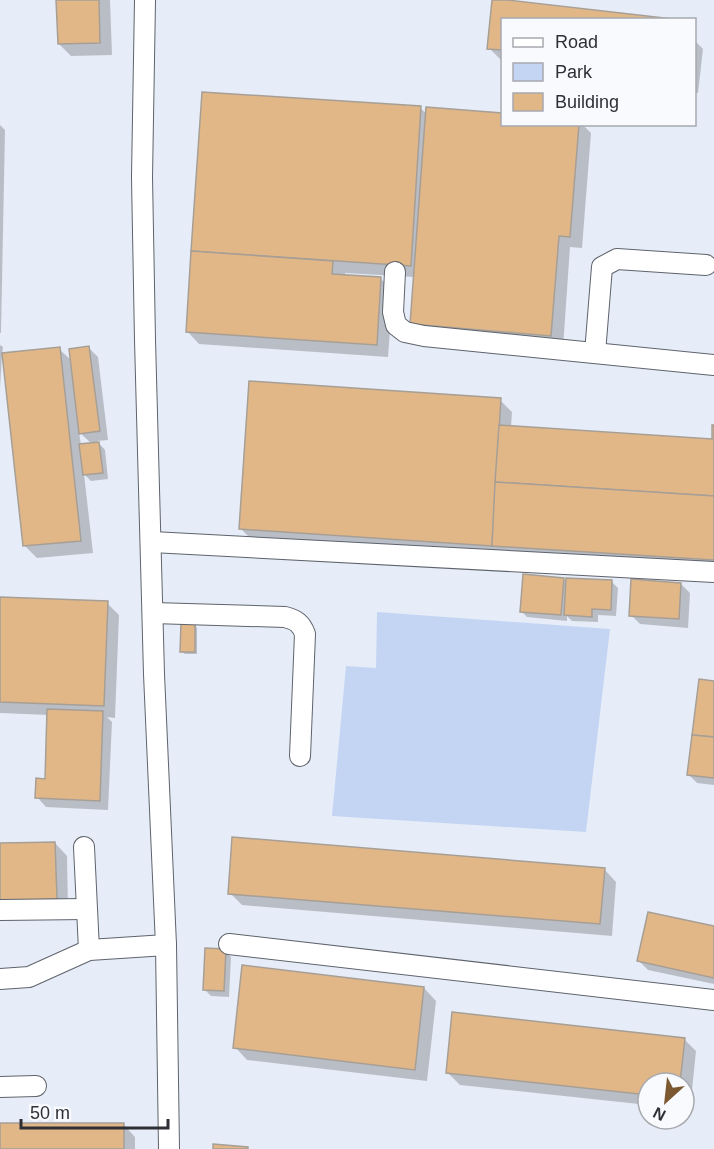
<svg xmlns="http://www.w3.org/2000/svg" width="714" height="1149" viewBox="0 0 714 1149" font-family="Arial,sans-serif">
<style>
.green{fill:#c4d5f4}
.shadow{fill:#0003;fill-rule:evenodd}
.building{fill:#e2b788;stroke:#a79f96;stroke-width:1.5}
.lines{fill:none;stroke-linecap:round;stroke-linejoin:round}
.minor-casing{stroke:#5e636c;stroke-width:22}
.minor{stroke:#fff;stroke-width:20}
</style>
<rect width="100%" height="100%" fill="#e7edf8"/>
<!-- green -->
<path class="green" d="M 377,612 L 610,629 L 586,832 L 332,816 L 346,666 L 376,668 Z"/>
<!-- shadow -->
<g class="shadow">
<path d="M 58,0 L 110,0 L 112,55 L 71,56 L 59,44 Z"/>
<path d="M 494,0 L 502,20 L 502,61 L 489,48 Z"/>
<path d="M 694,40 L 703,49 L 698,93 L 694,93 Z"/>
<path d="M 203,93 L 420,108 L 427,114 L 428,109 L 502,115 L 502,124 L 582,124 L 591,133 L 582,248 L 570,247 L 563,348 L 423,336 L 411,324 L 415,277 L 345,273 L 345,276 L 381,279 L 393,291 L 388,357 L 199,344 L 187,331 Z"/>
<path d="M 0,125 L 5,130 L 1,333 L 0,333 Z"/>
<path d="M 0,345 L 3,347 L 2,355 L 59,349 L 72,361 L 89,348 L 98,357 L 108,440 L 97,441 L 105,450 L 108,479 L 91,481 L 84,474 L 93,553 L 37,558 L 25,546 L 2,355 L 0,388 ZM 79,432 L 92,444 L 81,445 Z"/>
<path d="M 500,400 L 512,412 L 511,427 L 713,440 L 714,426 L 714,571 L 253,541 L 241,529 Z"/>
<path d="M 564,579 L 567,583 L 612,582 L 618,588 L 616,616 L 598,615 L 598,622 L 572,621 L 567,616 L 567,621 L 527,617 L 521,611 Z"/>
<path d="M 681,584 L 690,593 L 688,628 L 640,624 L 631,615 Z"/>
<path d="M 0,599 L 107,603 L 119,615 L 115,718 L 107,717 L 112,722 L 108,810 L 46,807 L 37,797 L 46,780 L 49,715 L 0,713 Z"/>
<path d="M 195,625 L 197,628 L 197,654 L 185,654 L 182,652 Z"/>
<path d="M 714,682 L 714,785 L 697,783 L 688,774 Z"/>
<path d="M 55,843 L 67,856 L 68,911 L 0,913 L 0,845 Z"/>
<path d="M 604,869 L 616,882 L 612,936 L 242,905 L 230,893 Z"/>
<path d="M 714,928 L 714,984 L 648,970 L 639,961 Z"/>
<path d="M 225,951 L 231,957 L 229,997 L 211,996 L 205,990 Z"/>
<path d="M 424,988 L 436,1001 L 427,1081 L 247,1060 L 235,1047 Z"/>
<path d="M 684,1039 L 696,1051 L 690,1110 L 684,1109 L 684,1083 L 648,1083 L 648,1105 L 460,1085 L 448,1073 Z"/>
<path d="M 123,1124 L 135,1137 L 135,1149 L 0,1149 L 0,1125 Z"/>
</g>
<!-- building -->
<g class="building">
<path d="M 56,0 L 99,0 L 100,43 L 58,44 Z"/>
<path d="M 492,0 L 507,0 L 682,20 L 502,20 L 502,50 L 487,49 Z"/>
<path d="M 202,92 L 421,106 L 411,266 L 191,251 Z"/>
<path d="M 426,107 L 502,113 L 502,124 L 579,124 L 570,237 L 559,236 L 551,336 L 410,324 Z"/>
<path d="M 191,251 L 333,261 L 332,274 L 381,277 L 377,345 L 186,332 Z"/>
<path d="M 89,346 L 100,431 L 79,434 L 69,349 Z"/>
<path d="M 60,347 L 81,541 L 23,546 L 2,353 Z"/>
<path d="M 249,381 L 501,398 L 492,546 L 239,529 Z"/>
<path d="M 499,425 L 712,439 L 712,425 L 714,425 L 714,496 L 495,482 Z"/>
<path d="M 99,442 L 103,473 L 83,475 L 79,444 Z"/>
<path d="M 495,482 L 714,496 L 714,560 L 492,546 Z"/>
<path d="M 523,574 L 564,578 L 561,615 L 520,612 Z"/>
<path d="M 566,578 L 612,580 L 611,610 L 592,609 L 592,617 L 564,615 Z"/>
<path d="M 631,579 L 681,583 L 679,619 L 629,616 Z"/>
<path d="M 0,597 L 108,601 L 104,706 L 0,702 Z"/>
<path d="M 181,623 L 195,623 L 195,652 L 180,652 Z"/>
<path d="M 699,679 L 714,681 L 714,737 L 692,735 Z"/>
<path d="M 47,709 L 103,711 L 100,801 L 35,798 L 36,778 L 45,779 Z"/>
<path d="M 692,735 L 714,737 L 714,778 L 687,775 Z"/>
<path d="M 232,837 L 605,868 L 600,924 L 228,894 Z"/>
<path d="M 55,842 L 57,899 L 0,901 L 0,843 Z"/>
<path d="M 648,912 L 714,926 L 714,978 L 637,961 Z"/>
<path d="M 205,948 L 226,949 L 224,991 L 203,990 Z"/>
<path d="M 242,965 L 424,987 L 415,1070 L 233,1048 Z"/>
<path d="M 452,1012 L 685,1038 L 680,1083 L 648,1083 L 648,1095 L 446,1073 Z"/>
<rect x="0" y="1123" width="124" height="26"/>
<path d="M 213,1144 L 248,1147 L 248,1149 L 213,1149 Z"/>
</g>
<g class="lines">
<defs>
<g id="minor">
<path d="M 145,0 L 142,177 L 145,340 L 154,674 L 166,945 L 169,1149"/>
<path d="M 395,272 L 393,312 L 396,325 L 405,332 L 424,336 L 714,365"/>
<path d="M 595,353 L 602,267 L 617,259 L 706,265"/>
<path d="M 152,542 L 714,572"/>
<path d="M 153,613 L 285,617 C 296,620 301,623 305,634 L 300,756"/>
<path d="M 84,847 L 89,950"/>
<path d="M 0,910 L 86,909"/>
<path d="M 229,944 L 714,1000"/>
<path d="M 0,979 L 29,977 L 89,950 L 166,945"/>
<path d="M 0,1087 L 36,1086"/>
</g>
</defs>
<!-- minor casing -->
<use href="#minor" class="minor-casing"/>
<!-- minor -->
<use href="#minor" class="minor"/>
</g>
<!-- legend -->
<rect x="501" y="18" width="195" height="108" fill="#f8fafe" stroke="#a7a9ae" stroke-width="1.5"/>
<rect x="513" y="38" width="30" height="9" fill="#ffffff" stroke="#a7a9ae" stroke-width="1.5"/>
<text x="555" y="48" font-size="18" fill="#2e3035">Road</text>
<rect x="513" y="63" width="30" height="18" fill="#c4d5f4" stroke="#a7a9ae" stroke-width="1.5"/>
<text x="555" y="78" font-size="18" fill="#2e3035">Park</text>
<rect x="513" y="93" width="30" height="18" fill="#e2b788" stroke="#a7a9ae" stroke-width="1.5"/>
<text x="555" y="108" font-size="18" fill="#2e3035">Building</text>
<!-- north arrow -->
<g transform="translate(666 1101) rotate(207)"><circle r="28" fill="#f8fafe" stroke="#a7a9ae" stroke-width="1.5"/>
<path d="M0-4.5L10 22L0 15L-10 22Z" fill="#7b5830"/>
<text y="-9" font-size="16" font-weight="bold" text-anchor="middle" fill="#2e3035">N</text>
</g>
<!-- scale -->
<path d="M21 1119v9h147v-9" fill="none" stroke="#2e3035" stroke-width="3"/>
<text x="30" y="1119" font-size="18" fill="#2e3035" stroke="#f8fafe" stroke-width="4.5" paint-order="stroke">50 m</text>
</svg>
